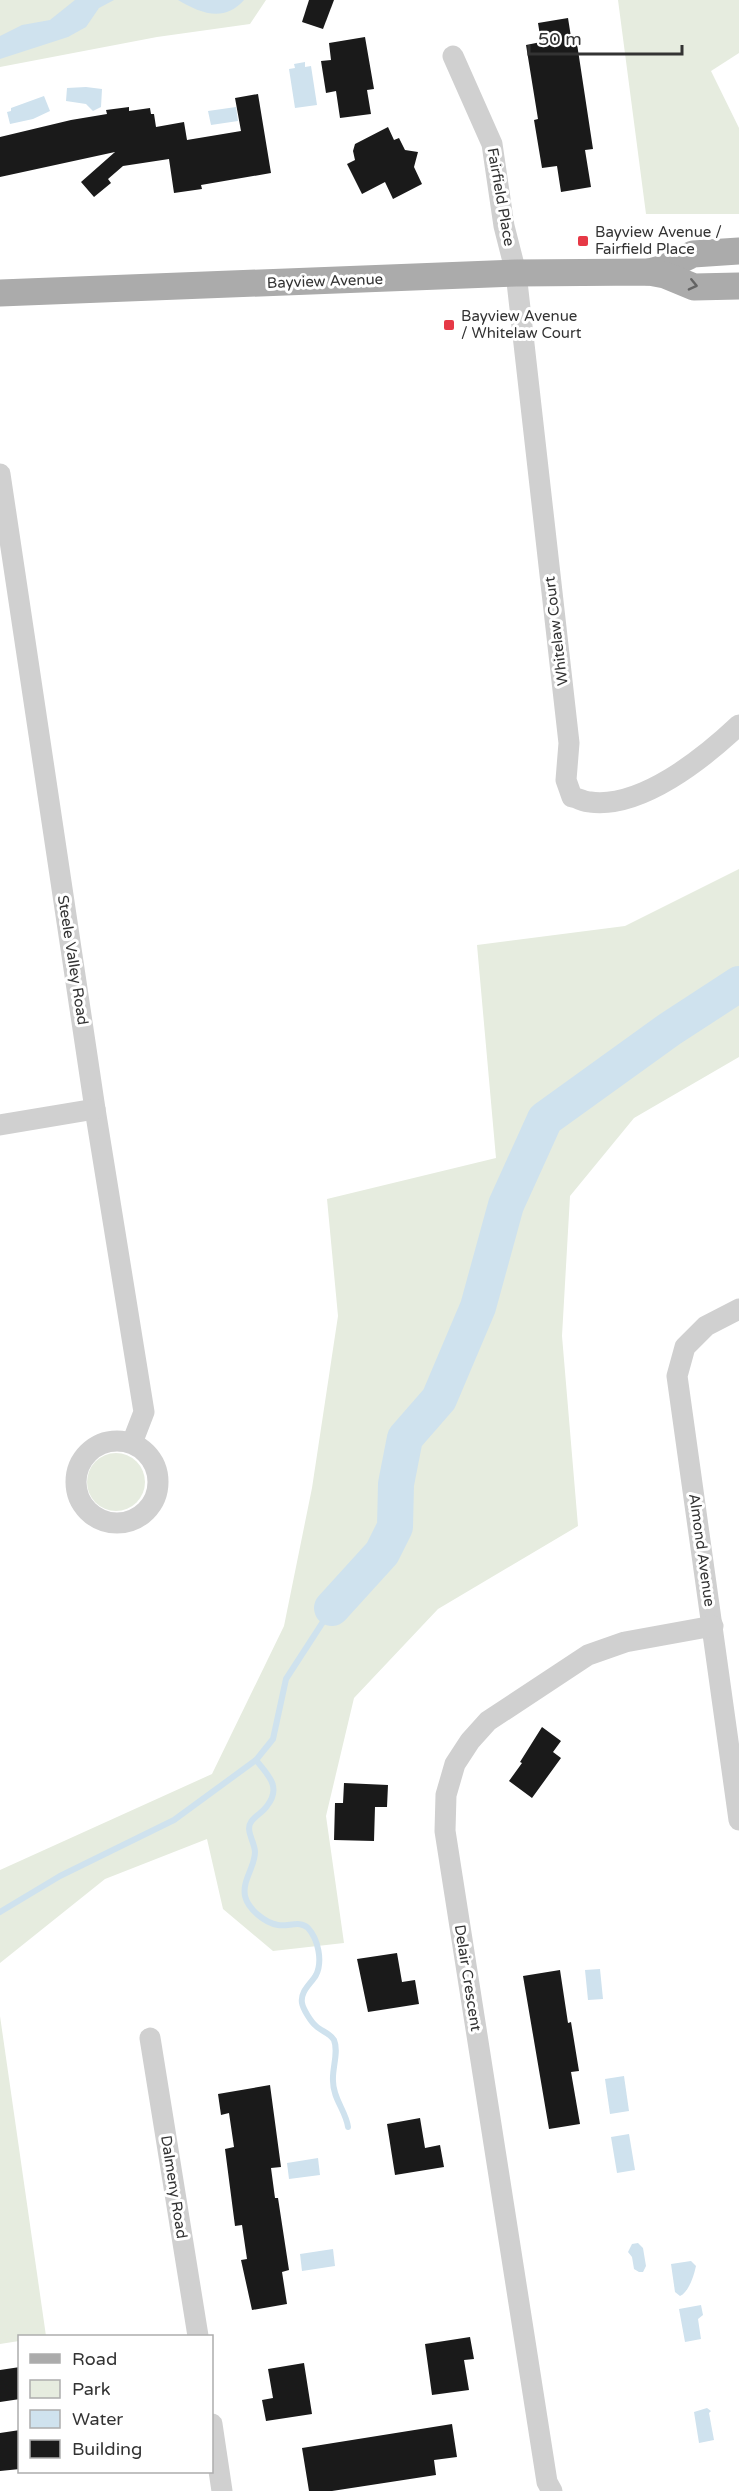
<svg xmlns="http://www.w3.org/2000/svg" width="739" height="2491" viewBox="0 0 739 2491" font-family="'Varela Round',sans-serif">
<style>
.green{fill:#e6ecdf}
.water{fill:#cfe2ee}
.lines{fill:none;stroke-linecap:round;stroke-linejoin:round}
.stream{stroke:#cfe2ee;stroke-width:6}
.river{stroke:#cfe2ee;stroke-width:36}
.building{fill:#1a1a1a}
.minor{stroke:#d0d0d0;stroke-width:21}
.major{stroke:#ababab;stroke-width:27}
.oneway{stroke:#636363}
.poi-dot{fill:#e63946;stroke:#fff;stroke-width:2}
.labels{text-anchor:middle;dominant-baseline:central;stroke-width:6;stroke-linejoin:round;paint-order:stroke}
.street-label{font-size:15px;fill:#333;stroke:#fff}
.poi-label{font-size:15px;fill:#333;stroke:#fff;text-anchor:start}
</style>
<rect width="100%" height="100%" fill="#fff"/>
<!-- green -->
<g class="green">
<path d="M 0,0 L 266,0 L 250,24 L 157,37 L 0,67 Z"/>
<path d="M 618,0 L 739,0 L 739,53 L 711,71 L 739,128 L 739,214 L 646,214 Z"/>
<path d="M 739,869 L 739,1057 L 634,1118 L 570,1196 L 562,1336 L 578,1526 L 438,1609 L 354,1698 L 326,1816 L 344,1943 L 273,1951 L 223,1909 L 207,1839 L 105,1879 L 0,1963 L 0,1870 L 212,1774 L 284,1626 L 312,1488 L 338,1316 L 327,1199 L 496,1158 L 477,945 L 625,926 Z"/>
<circle cx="116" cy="1482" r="29"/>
<path d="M 0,2016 L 46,2336 L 20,2336 L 19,2341 L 0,2344 Z"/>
</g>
<!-- water -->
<g class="water">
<path d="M 75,0 L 114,0 L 99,8 L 86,27 L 68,37 L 0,59 L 0,36 L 22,25 L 50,20 Z"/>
<path d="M 178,0 L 244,0 C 224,23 200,13 178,0 Z"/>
<path d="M 305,62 L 305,67 L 311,66 L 317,105 L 295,108 L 289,69 L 295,68 L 294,64 Z"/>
<path d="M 86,87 L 102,89 L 101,107 L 93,111 L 86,104 L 66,101 L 67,88 Z"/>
<path d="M 44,96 L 50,111 L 33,119 L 10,124 L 7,112 L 11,111 L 11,108 Z"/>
<path d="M 236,107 L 238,121 L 211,125 L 208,111 Z"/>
<path d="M 600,1969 L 603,1999 L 588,2000 L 585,1970 Z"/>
<path d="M 624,2076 L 629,2111 L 610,2114 L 605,2079 Z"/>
<path d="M 629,2134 L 635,2170 L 617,2173 L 611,2137 Z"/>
<path d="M 318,2158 L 320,2175 L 289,2179 L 287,2163 Z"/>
<path d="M 632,2244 L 638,2243 L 643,2248 L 646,2266 L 643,2272 L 639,2272 L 634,2269 L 632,2257 L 628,2252 Z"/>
<path d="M 333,2249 L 335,2266 L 302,2271 L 300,2254 Z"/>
<path d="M 691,2261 L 696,2266 C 694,2275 689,2292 680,2296 L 675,2292 L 671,2264 Z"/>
<path d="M 701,2305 L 703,2315 L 698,2319 L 701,2339 L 685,2342 L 679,2309 Z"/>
<path d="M 707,2408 L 711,2411 L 709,2413 L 714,2440 L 699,2443 L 694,2412 Z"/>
</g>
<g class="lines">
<!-- stream -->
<g class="stream">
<path d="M 332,1608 L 286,1679 L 273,1739 L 256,1760 C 268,1775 282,1787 267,1806 C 263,1812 255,1816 251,1822 C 245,1830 255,1843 255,1852 C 255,1867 242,1880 245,1896 C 248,1909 265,1923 278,1925 C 288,1927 300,1920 308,1928 C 318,1939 323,1961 316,1975 C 311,1984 300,1991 302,2003 C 303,2009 311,2022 316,2026 C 321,2031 330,2033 334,2040 C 339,2052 332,2068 333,2081 C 333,2099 346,2111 348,2127"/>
<path d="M 0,1912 L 60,1876 L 174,1820 L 256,1760"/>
</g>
<!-- river -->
<path class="river" d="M 332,1608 L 382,1553 L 395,1527 L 396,1484 L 405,1438 L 439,1399 L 478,1307 L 506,1205 L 545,1119 L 670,1029 L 739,984"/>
</g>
<!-- building -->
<g class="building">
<path d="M 309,0 L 334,0 L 323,29 L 302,22 Z"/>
<path d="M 568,18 L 571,37 L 576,37 L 593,149 L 585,150 L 591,187 L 561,192 L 557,166 L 542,168 L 534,120 L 538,119 L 526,45 L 541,42 L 538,23 Z"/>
<path d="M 365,37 L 374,89 L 367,90 L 371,114 L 340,118 L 336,91 L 326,93 L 321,61 L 331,60 L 329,43 Z"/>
<path d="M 258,94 L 271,173 L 201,185 L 202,189 L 174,193 L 169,159 L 123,166 L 108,179 L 111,183 L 94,197 L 81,182 L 115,152 L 0,177 L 0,137 L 71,120 L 107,114 L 106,110 L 129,107 L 129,111 L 150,108 L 151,114 L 154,114 L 156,127 L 184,122 L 187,140 L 241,131 L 235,98 Z"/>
<path d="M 388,127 L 394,140 L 399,138 L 405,150 L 418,152 L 414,167 L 422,184 L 393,199 L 385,182 L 362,194 L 347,164 L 355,160 L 353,151 L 355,144 Z"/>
<path d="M 542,1727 L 561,1741 L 553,1752 L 561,1758 L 532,1798 L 509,1781 L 522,1763 L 520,1762 Z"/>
<path d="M 344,1783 L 388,1785 L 387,1807 L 375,1807 L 374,1841 L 334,1840 L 335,1803 L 343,1803 Z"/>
<path d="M 397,1953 L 402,1982 L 415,1980 L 419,2004 L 368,2012 L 357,1959 Z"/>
<path d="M 560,1970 L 568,2023 L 571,2022 L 579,2071 L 571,2072 L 580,2124 L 549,2129 L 523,1976 Z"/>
<path d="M 270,2085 L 281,2167 L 271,2168 L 275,2198 L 278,2198 L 289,2270 L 282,2272 L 287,2304 L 252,2310 L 241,2260 L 247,2259 L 242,2225 L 235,2226 L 225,2149 L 234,2147 L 229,2113 L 221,2115 L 218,2094 Z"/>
<path d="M 420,2118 L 425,2148 L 440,2145 L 444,2167 L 395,2175 L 387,2124 Z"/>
<path d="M 470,2337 L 474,2359 L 464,2360 L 469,2390 L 432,2395 L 425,2344 Z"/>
<path d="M 304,2363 L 312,2414 L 266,2421 L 262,2400 L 273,2398 L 268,2369 Z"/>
<path d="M 20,2367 L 20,2399 L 0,2402 L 0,2370 Z"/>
<path d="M 452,2424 L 457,2457 L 434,2460 L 436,2475 L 332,2491 L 309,2491 L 302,2448 Z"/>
<path d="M 20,2430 L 20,2469 L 0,2471 L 0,2433 Z"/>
</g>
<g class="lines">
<!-- minor -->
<g class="minor">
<path d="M 453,56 L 492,144 L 504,226 L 516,273 L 569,743 L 566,780 L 572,797 C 578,798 584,802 590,802 C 641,809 704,758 739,725"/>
<path d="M 0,474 L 95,1109 L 144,1412 L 132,1443"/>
<path d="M 0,1125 L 95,1109"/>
<path d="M 739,1309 L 706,1326 L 685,1347 L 677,1376 L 739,1820"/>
<circle cx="117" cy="1482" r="41"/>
<path d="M 150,2038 L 198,2336"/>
<path d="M 212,2424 L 222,2491"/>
<path d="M 552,2491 L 547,2482 L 445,1831 L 446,1795 L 455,1764 L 470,1741 L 488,1721 L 588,1655 L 625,1642 L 713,1626"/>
</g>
<!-- major -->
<g class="major">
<path d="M 649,272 L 664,268 L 693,254 L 739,251"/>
<path d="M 0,293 L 516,273 L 649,272 L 665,275 L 694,287 L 739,286"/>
</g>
</g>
<!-- one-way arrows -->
<defs><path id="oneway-chevron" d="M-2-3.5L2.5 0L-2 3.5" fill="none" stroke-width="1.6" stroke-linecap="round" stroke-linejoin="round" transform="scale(1.5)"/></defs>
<use class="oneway" href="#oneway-chevron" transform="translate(693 285) rotate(13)"/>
<!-- markers -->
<g class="poi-dot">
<rect x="577" y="235" width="12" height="12" rx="3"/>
<rect x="443" y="319" width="12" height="12" rx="3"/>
</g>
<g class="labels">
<!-- street labels -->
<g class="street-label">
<text transform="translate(501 197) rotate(80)">Fairfield Place</text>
<text transform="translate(325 281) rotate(-2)">Bayview Avenue</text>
<text transform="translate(556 631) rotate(-97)">Whitelaw Court</text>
<text transform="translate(73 960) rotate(81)">Steele Valley Road</text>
<text transform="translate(702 1550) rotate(82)">Almond Avenue</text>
<text transform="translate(468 1978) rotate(81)">Delair Crescent</text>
<text transform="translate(174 2187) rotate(81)">Dalmeny Road</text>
</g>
<!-- poi labels -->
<g class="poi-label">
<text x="595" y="232">Bayview Avenue /<tspan x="595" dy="17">Fairfield Place</tspan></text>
<text x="461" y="316">Bayview Avenue<tspan x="461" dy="17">/ Whitelaw Court</tspan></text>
</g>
</g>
<!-- legend -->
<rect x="18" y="2335" width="195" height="138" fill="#ffffff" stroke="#adadad" stroke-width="1.5"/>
<rect x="30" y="2354" width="30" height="9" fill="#ababab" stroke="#adadad" stroke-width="1.5"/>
<text x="72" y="2365" font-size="18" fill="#333333">Road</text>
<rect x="30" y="2380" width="30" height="18" fill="#e6ecdf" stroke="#adadad" stroke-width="1.5"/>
<text x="72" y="2395" font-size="18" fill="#333333">Park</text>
<rect x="30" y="2410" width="30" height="18" fill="#cfe2ee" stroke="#adadad" stroke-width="1.5"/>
<text x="72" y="2425" font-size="18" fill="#333333">Water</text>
<rect x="30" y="2440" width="30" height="18" fill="#1a1a1a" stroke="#adadad" stroke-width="1.5"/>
<text x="72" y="2455" font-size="18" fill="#333333">Building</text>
<!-- scale -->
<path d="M529 45v9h153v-9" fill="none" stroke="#333333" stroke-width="3"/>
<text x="538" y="45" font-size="18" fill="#333333" stroke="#ffffff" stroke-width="4.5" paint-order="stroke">50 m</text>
</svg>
